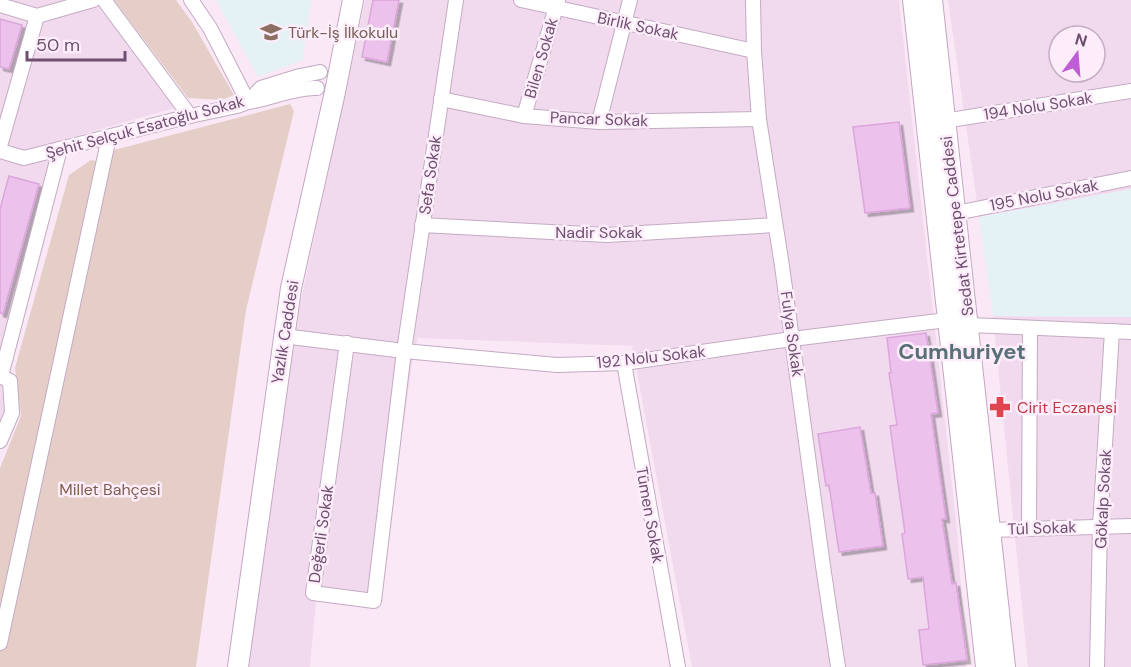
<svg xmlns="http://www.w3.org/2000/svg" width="1131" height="667" viewBox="0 0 1131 667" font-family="'DM Sans',sans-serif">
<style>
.residential{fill:#f2daee;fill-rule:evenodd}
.education{fill:#e4f2f6}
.green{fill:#e6cec8}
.building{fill:#ecc2ec;stroke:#dca5dc;stroke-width:1.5;filter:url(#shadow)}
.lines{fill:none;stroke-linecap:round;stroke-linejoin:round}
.street-casing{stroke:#c4aac3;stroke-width:16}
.secondary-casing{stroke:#c5a6c4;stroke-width:22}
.street{stroke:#fff;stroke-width:14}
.secondary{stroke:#fff;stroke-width:20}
.labels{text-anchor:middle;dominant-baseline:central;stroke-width:5;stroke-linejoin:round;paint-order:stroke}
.street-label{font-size:16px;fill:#6f4f70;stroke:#fdedfa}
.education-label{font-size:16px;fill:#785e54;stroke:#fdedfa;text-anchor:start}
.health-label{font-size:16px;fill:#be3a42;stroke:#fdedfa;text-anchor:start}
.park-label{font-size:16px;fill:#805e4e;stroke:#fdedfa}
.district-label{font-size:22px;font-weight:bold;fill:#597079;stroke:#fdedfa}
</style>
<defs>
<filter id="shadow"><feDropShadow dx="3.5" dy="3.5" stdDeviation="0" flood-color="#0004"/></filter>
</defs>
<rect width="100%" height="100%" fill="#fae8f6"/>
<!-- residential -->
<g class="residential">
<path d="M 0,0 L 96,0 L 175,108 L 62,140 L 50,162 L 0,351 L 4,412 L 0,421 Z"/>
<path d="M 365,0 L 899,0 L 958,540 L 966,667 L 692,667 L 632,346 L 418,338 L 412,363 L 378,608 L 316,601 L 310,667 L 247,667 L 297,318 Z"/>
<path d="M 948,0 L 1131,0 L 1131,189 L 979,217 ZM 1059,36 L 1095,36 L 1095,72 L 1059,72 Z"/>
<path d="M 993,316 L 1131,317 L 1131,667 L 1028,667 Z"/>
</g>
<!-- education -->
<g class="education">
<path d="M 216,0 L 311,0 L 303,60 L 258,77 Z"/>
<path d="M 1131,189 L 1131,317 L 993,316 L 979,217 Z"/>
</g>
<!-- green -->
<g class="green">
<path d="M 114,0 L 176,0 L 192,22 L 234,95 L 221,100 L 188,98 Z"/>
<path d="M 290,104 L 294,111 L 246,310 L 196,667 L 0,667 L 0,468 L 21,416 L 15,368 L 69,175 L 91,160 L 111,164 L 114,150 Z"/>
</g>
<!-- building -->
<g class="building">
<path d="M 373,0 L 399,0 L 387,62 L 362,57 Z"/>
<path d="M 0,19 L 22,25 L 9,69 L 0,67 Z"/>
<path d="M 899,122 L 910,208 L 865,213 L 853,127 Z"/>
<path d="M 9,176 L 39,184 L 3,314 L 0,313 L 0,209 Z"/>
<path d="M 926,333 L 938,413 L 931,414 L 946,519 L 942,519 L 952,584 L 956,583 L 967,660 L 923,665 L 919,630 L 929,629 L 923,577 L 908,579 L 902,534 L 905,533 L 890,426 L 897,425 L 889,373 L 891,373 L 887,338 Z"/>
<path d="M 860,427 L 871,493 L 875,493 L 883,546 L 839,552 L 829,485 L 826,486 L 818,434 Z"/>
</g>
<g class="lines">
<defs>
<g id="street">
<path d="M 104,0 L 190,116"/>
<path d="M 191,0 L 210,28 L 248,102 C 271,99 294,87 317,88"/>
<path d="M 521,0 L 754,51"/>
<path d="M 753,0 L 754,51 L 759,119 L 782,266 L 823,566 L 838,667"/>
<path d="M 0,5 L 37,16 L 93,0"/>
<path d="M 441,99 L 524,116 L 599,122 L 759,119"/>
<path d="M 524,116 L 558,0"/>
<path d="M 944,121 L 1131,91"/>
<path d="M 599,122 L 630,0"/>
<path d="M 0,146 L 37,16"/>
<path d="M 0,151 L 24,158 L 190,116 L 237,106 L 248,102 L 261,88 L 300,76 L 320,72"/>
<path d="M 956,213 L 1131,178"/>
<path d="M 422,225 L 607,235 L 775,225"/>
<path d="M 969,325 L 1131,332"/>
<path d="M 283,336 L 404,351 L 557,365 L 624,363 L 792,339 L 947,320"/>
<path d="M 347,343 L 313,593 L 374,601 L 404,351 L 456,0"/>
<path d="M 624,363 L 678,667"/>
<path d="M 0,376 L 10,381 L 12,413 L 0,441"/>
<path d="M 1,376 L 60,149"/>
<path d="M 1029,528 L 1030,329"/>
<path d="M 989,530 L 1131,526"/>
<path d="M 0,643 L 109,137"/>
<path d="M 1097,667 L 1100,526 L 1112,331"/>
</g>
<g id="secondary">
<path d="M 913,0 L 986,667"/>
<path d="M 932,0 L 1005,667"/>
<path d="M 238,667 L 291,288 L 335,92 L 353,0"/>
</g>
</defs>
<!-- street casing -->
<use href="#street" class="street-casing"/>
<!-- secondary casing -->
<use href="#secondary" class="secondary-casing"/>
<!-- street -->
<use href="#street" class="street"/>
<!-- secondary -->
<use href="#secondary" class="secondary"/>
</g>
<!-- icons -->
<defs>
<symbol id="school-bare" viewBox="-9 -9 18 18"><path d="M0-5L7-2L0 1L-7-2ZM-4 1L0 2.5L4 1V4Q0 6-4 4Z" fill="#8d6e63" stroke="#fdedfa" stroke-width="2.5" paint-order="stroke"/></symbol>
<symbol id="pharmacy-bare" viewBox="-9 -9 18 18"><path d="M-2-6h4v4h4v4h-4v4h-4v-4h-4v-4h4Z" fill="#e0444e" stroke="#fdedfa" stroke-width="2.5" paint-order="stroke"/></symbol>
</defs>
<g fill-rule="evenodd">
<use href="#school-bare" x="256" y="17" width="30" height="30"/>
<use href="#pharmacy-bare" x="985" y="392" width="30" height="30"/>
</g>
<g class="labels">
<!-- street labels -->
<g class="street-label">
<text transform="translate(638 26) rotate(12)">Birlik Sokak</text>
<text transform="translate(541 58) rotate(-74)">Bilen Sokak</text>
<text transform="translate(1038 106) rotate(-9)">194 Nolu Sokak</text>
<text transform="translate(599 119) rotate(2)">Pancar Sokak</text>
<text transform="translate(145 127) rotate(-15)">Şehit Selçuk Esatoğlu Sokak</text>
<text transform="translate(430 175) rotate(-82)">Sefa Sokak</text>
<text transform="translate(1044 195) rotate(-11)">195 Nolu Sokak</text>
<text transform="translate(957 226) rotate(-97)">Sedat Kirtetepe Caddesi</text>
<text x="599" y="232">Nadir Sokak</text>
<text transform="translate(285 332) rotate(-81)">Yazlık Caddesi</text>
<text transform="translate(792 334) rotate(82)">Fulya Sokak</text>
<text transform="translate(651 357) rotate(-6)">192 Nolu Sokak</text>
<text transform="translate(1103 499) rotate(-87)">Gökalp Sokak</text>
<text transform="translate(650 515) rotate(80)">Tümen Sokak</text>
<text transform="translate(1042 528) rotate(-2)">Tül Sokak</text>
<text transform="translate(321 534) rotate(-82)">Değerli Sokak</text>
</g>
<!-- education labels -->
<g class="education-label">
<text x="288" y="32">Türk-İş İlkokulu</text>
</g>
<!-- health labels -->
<g class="health-label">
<text x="1017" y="407">Cirit Eczanesi</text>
</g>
<!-- park labels -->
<g class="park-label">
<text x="110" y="489">Millet Bahçesi</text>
</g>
<!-- district labels -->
<g class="district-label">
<text x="962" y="351">Cumhuriyet</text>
</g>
</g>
<!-- north arrow -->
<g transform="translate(1077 54) rotate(16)"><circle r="28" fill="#fdedfa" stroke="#c4aec3" stroke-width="1.5"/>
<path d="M0-4.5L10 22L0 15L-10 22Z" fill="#c05cd5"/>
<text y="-9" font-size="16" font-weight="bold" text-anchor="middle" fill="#6f4f70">N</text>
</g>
<!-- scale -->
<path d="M27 51v9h98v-9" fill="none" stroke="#6f4f70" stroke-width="3"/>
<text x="36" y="51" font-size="18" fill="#6f4f70" stroke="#fdedfa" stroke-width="4.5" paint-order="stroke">50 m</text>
</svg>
